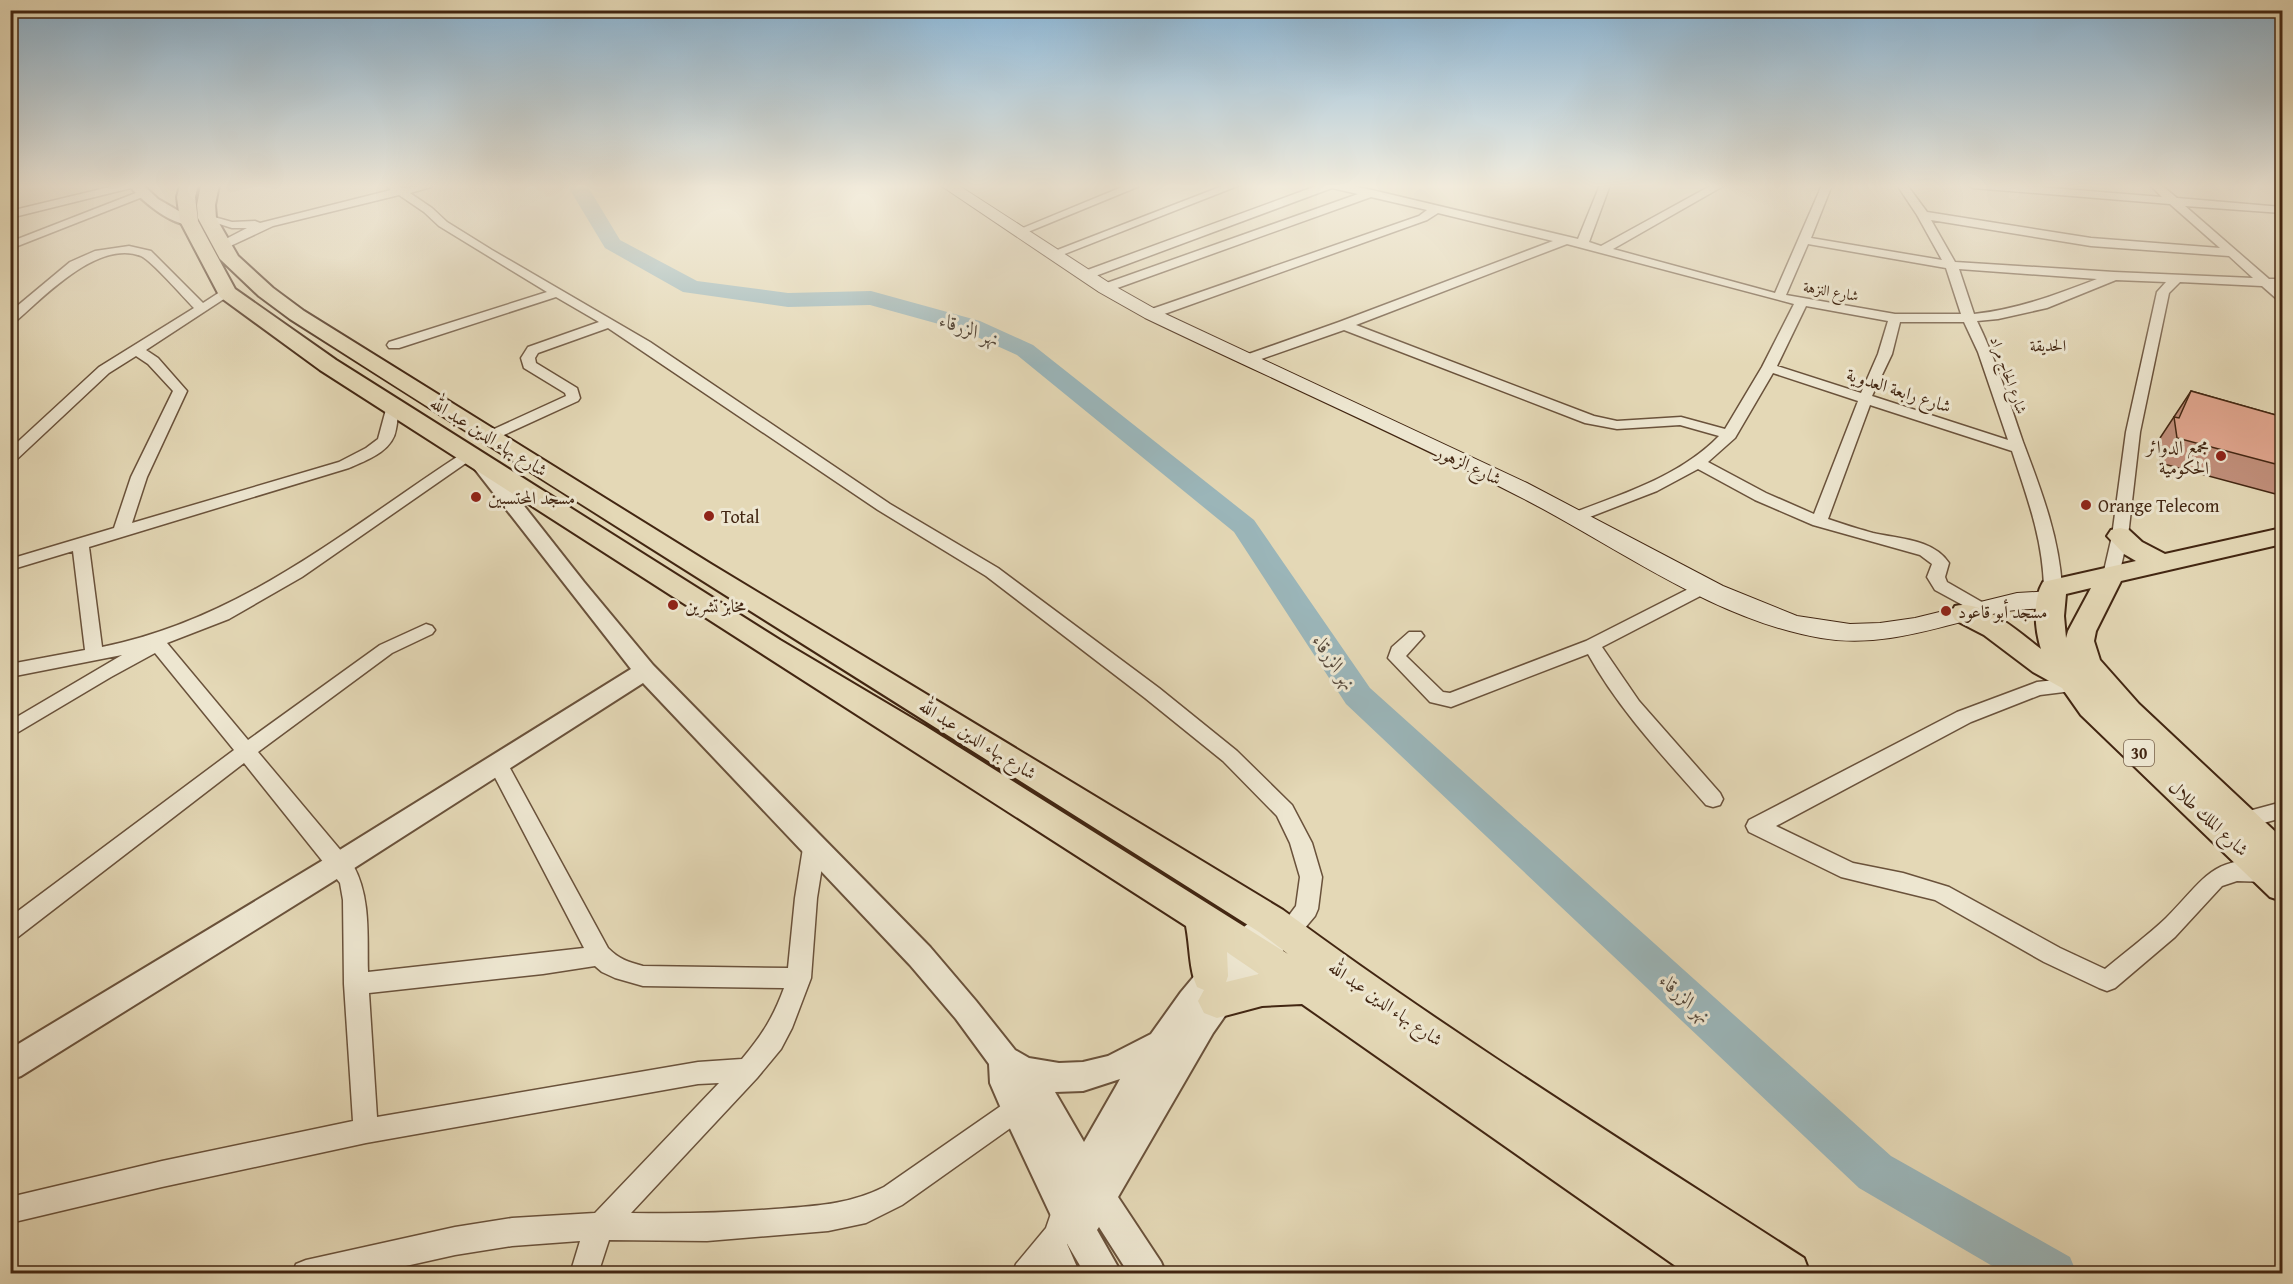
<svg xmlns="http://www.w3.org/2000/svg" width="2293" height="1284" viewBox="0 0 2293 1284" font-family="'Gentium Book Plus',Amiri,serif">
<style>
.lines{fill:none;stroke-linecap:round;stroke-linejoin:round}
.river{fill:#9bb6ba;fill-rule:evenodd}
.minor-casing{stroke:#6a523b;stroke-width:3}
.tertiary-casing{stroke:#6a523b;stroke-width:4}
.secondary-casing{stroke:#422612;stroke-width:2}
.primary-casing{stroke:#422612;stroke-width:4}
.minor{fill:#ede6d0;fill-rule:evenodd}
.tertiary{fill:#ede6d0;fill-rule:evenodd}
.secondary{fill:#ede6d0;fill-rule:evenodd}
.primary{fill:#e4d8b6;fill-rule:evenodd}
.wall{fill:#c2907c;stroke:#422612;stroke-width:1.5}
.building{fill:#e2a790;stroke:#422612;stroke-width:1.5}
.poi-dot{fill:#8f2418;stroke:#ede6d0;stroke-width:2}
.labels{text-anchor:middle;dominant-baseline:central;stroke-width:6;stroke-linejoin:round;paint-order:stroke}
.far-street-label{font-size:15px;fill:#422612;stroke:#ede6d0}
.far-neighbourhood-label{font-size:16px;fill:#422612;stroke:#ede6d0}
.shield{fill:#ede6d0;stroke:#75604b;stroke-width:1.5}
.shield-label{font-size:16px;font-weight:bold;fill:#422612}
.street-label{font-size:18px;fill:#422612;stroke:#ede6d0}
.poi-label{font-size:18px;fill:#422612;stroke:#ede6d0;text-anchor:start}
.water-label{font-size:20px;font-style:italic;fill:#584a3c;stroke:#ede6d0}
</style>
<rect width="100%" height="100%" fill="#e4d8b6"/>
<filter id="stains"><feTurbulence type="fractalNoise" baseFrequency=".00333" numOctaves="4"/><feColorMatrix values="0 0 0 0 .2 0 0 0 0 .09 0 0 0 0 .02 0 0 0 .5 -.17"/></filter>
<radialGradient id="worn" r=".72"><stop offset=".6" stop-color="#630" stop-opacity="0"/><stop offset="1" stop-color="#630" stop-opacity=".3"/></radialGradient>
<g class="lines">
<!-- river -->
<path class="river" d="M 567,185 L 587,185 L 620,240 L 697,281 L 788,293 L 871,291 L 980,321 L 1033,345 L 1254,520 L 1370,688 L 1891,1156 L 2070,1257 L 2077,1274 L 2006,1274 L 1859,1188 L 1346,704 L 1234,532 L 1017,355 L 964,331 L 870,305 L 788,307 L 683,292 L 605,248 Z"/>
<defs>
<g id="minor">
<path d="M 118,185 L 136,185 L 135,187 L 10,218 L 10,211 Z"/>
<path d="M 386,185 L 398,185 L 402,188 L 432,185 L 431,187 L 410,193 L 432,208 L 447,222 L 492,250 L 650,342 L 890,504 L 998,568 L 1159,688 L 1237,751 L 1292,805 L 1312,843 L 1322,877 L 1318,909 L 1315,916 L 1294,941 L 1286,944 L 1278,941 L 1275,934 L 1296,906 L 1300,877 L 1290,843 L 1277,816 L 1223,761 L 1145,698 L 986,576 L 878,510 L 608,328 L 538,353 L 535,358 L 536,363 L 577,388 L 580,398 L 578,401 L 493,440 L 483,440 L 481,437 L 483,434 L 566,396 L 565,393 L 524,368 L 521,358 L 528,347 L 599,322 L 556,297 L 399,348 L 389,348 L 387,345 L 389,342 L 547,292 L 439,226 L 424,212 L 399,195 L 273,226 L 224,249 L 218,245 L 220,242 L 247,228 L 232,228 L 201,218 L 207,215 L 232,222 L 255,221 L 260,223 L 391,190 Z"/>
<path d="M 1127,185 L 1142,185 L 1023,234 L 1015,234 L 1013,232 Z"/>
<path d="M 1225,185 L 1240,185 L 1057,257 L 1053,258 L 1047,254 Z"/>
<path d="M 1319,185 L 1347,185 L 1372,190 L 1578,239 L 1600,185 L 1610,185 L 1589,242 L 1601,246 L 1712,185 L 1725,185 L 1613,249 L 1775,293 L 1822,185 L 1832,185 L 1811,238 L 1942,260 L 1917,215 L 1897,185 L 1907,185 L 1927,212 L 2091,238 L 2220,248 L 2170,204 L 1973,188 L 1968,185 L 2013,185 L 2162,197 L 2150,185 L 2161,185 L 2177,198 L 2282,207 L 2282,213 L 2185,206 L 2269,279 L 2282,279 L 2282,287 L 2278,287 L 2282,291 L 2282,301 L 2278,300 L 2262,286 L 2180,282 L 2169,293 L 2140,432 L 2128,536 L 2119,575 L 2117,579 L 2105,579 L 2103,575 L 2112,536 L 2126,432 L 2157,292 L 2166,282 L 2116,280 L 2047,308 L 1998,319 L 1977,321 C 1996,360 2009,401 2023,442 C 2041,490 2059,536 2062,588 L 2059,592 L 2047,592 L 2044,588 C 2043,539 2027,497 2012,451 L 1870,405 L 1828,519 C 1843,524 1858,529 1873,533 C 1899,539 1933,539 1949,563 L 1945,577 L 1947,582 L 1987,605 L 1990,609 L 1987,613 L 1981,615 L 1935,590 L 1927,577 L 1932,564 L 1920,555 L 1813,525 L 1755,500 L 1698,469 L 1657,491 L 1582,520 L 1570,520 L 1568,517 L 1570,514 C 1622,494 1679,477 1719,436 L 1680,425 L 1617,429 L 1585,423 L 1344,330 L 1250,363 L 1245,364 L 1238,360 L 1240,357 L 1339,322 L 1553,241 L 1438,213 L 1427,220 L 1156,317 L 1151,318 L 1145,314 L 1146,311 L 1419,216 L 1427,210 L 1371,197 L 1109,291 L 1101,291 L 1099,288 L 1101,285 L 1358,194 L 1332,188 L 1090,278 L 1082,278 L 1080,275 L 1082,272 ZM 1931,220 L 2091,246 L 2229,256 L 2253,278 L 2114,272 L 1955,262 ZM 1567,244 L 1794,304 L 1762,367 L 1725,429 L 1681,417 L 1617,421 L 1594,416 L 1356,325 ZM 1808,244 L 1946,268 L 1961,314 L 1895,314 L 1786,295 ZM 1959,269 L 2097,279 C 2055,295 2019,309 1974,314 ZM 1806,306 L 1888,321 L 1878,354 L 1861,393 L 1777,366 ZM 1900,322 L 1964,322 L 1978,352 L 2008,440 L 1872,396 L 1892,354 ZM 1773,373 L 1858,401 L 1814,514 L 1766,493 L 1708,462 L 1735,438 Z"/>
<path d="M 141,191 L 147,194 L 145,196 L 10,249 L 10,242 Z"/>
<path d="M 129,246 L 151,251 L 203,303 L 223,290 L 231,290 L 233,293 L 146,350 L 158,358 L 187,391 L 147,477 L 132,523 L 339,462 L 366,448 L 378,439 L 388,402 L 398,402 L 400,405 C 397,413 398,421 396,429 C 393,451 367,460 349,468 L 89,547 L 102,647 C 245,618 347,528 466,451 L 471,449 L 479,454 L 302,577 L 229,619 L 167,643 L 248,740 L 380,645 L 426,624 L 432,626 L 435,630 L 432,634 L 392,653 L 258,752 L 353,865 C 371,897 367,936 368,972 L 584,948 L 488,764 L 491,759 L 498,757 L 505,759 L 608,948 C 619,959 628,962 643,966 L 788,968 L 795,898 L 803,848 L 807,842 L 814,840 L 821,842 L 825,848 L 817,898 L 811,978 L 792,1028 L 781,1049 L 757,1078 L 631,1213 C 680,1214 727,1213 775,1209 C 814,1206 848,1205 884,1187 L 1008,1101 L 1017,1097 L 1026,1101 L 1030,1109 L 1026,1117 L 902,1205 L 866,1223 L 828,1231 L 707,1241 L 609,1240 L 598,1274 L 570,1274 L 580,1241 L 512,1246 L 455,1255 L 370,1274 L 292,1274 L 296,1264 L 306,1260 L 455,1227 L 512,1218 L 595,1213 L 719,1083 L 698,1084 L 366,1143 L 162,1187 L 10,1223 L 10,1197 L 162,1161 L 353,1121 L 344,984 L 343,900 L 340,883 L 244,763 L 18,937 L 10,939 L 10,917 L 234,750 L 155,653 L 111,677 L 10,737 L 10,721 L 122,655 L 10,677 L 10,664 L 85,650 L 73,551 L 10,570 L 10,559 L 114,528 L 131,477 L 173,391 L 148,364 L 136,356 L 109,373 L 15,461 L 10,462 L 10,449 L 99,367 L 194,308 C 183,297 152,261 141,256 C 98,239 44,297 15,322 L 10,323 L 10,312 L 70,262 L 95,251 ZM 595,966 L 602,972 L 615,978 L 643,986 L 784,988 C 773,1018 762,1035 742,1059 L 698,1062 L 377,1117 L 369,993 L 543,974 Z"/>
<path d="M 1704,581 L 1710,583 L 1713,587 L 1710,591 L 1602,647 L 1639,701 L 1720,793 L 1723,799 L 1720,805 L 1713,807 L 1706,805 C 1663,756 1619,710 1588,654 L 1451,707 L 1430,702 L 1388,658 L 1392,647 L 1409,632 L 1421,632 L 1424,636 L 1406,656 L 1443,692 L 1450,693 L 1586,641 Z"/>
<path d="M 2073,678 L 2080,680 L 2082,685 L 2080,690 L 2040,695 L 1971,722 L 1776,826 L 1853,863 L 1903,873 L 1949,887 L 2060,948 L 2105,969 C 2125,952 2147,936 2166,918 C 2201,884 2216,847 2275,867 L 2278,873 L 2275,879 L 2267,882 L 2237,881 L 2222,886 L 2175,937 L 2115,988 L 2107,991 L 2099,988 L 2044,962 L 1935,900 L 1841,877 L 1749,832 L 1746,826 L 1749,820 L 1957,712 L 2037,682 Z"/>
<path d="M 2282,802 L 2282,818 L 2241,829 L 2234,827 L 2231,821 L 2234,815 Z"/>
<path d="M 1065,1195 L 1074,1199 L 1078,1208 L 1067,1244 L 1080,1274 L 1052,1274 L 1049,1266 L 1044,1274 L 1012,1274 L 1016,1264 L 1046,1228 L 1056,1199 Z"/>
</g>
<g id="tertiary">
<path d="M 129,185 L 143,185 L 158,199 L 196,221 L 194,224 C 175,229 140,200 129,185 Z"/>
<path d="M 477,453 L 484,455 L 584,582 L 653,665 L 930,947 L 976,1001 L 1015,1050 L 1029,1058 L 1059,1063 L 1083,1062 L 1108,1056 L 1151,1034 L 1181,992 L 1216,950 L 1261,913 L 1271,909 L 1281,913 L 1285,921 L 1281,929 L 1274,935 L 1281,937 L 1285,946 L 1281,955 L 1246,986 L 1213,1033 L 1118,1197 L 1161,1262 L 1166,1274 L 1129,1274 L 1099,1227 L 1097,1230 L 1122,1274 L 1085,1274 L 1053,1220 L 1006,1120 L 990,1083 L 989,1064 L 956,1019 L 910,965 L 643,683 L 348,872 L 21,1076 L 10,1080 L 10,1049 L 330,856 L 631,669 L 470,463 L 468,459 L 470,455 ZM 1120,1079 L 1115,1088 L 1084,1142 L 1055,1092 L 1083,1091 Z"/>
</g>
<path id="secondary" d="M 940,185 L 958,185 L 1111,284 L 1157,310 L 1527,483 L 1723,586 L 1797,616 L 1850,624 L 1880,623 L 1915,618 L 2017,593 L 2053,591 L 2062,593 L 2065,599 L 2062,605 C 2043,610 2022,608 2002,612 C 1941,625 1885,649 1821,638 C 1715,620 1622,550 1528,501 C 1402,436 1272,379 1145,318 L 1099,292 Z"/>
<g id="primary">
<path d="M 180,185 L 198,185 L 195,197 L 198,221 L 235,289 L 336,360 L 780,640 L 925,726 L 1288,954 L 1259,932 C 936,727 612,525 290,319 L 259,296 L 220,259 L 198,218 L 197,205 L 201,185 L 219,185 L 215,205 L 216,218 L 238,256 L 273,288 L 304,311 L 711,564 L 1283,910 C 1451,1034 1629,1145 1804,1258 L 1810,1274 L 1746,1272 L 1747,1274 L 1687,1274 L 1302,1004 L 1262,1006 L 1217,1018 L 1204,1013 L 1198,1001 L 1204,990 L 1197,987 C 1189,970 1190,946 1186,926 L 320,370 L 220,297 L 180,221 L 177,197 ZM 1227,952 L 1231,955 L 1259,974 L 1226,982 L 1228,976 Z"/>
<path d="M 2120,528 L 2129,530 L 2142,542 L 2165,554 L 2282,528 L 2282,544 L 2121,581 L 2096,631 L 2094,641 L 2100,660 L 2139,704 L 2282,838 L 2282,901 L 2270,897 L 2081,715 L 2062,688 L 2033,672 L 1984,635 L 1955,620 L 1951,613 L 1955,606 C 1983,599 2020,633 2041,649 C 2035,630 2032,600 2043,582 L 2136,561 L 2124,554 L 2107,536 L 2111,530 ZM 2091,588 L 2068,631 L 2066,638 L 2064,616 L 2066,594 Z"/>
</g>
</defs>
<!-- minor casing -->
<use href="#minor" class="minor-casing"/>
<!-- tertiary casing -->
<use href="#tertiary" class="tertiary-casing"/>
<!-- secondary casing -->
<use href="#secondary" class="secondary-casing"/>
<!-- primary casing -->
<use href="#primary" class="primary-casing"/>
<!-- minor -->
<use href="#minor" class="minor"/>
<!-- tertiary -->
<use href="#tertiary" class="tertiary"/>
<!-- secondary -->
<use href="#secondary" class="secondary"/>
<!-- primary -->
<use href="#primary" class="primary"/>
</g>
<!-- wall -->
<path class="wall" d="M 2191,391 L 2283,417 L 2283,496 L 2160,463 L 2158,441 Z"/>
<!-- building -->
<path class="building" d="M 2191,391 L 2283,417 L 2283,466 L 2177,438 L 2174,417 L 2179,418 Z"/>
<!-- sky -->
<linearGradient id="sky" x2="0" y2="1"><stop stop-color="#89b5d6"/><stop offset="0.51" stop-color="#f3edde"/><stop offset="1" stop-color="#f3edde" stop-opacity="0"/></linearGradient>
<rect width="2293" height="365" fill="url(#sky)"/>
<!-- markers -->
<g class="poi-dot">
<circle cx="2221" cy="456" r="6"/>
<circle cx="476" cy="497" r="6"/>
<circle cx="2086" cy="505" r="6"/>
<circle cx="709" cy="516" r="6"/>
<circle cx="673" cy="605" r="6"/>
<circle cx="1946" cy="611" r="6"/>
</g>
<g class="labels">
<!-- far-street labels -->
<g class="far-street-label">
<text transform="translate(1831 291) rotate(10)">شارع النزهة</text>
<text transform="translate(2009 375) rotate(70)">شارع الحاج مراد</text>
</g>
<!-- far-neighbourhood labels -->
<g class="far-neighbourhood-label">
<text x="2048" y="345">الحديقة</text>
</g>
<!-- shield labels -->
<rect class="shield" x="2124" y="740" width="30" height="26" rx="4.5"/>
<g class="shield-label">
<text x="2139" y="753">30</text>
</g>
<!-- street labels -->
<g class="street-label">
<text transform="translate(1899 390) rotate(18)">شارع رابعة العدوية</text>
<text transform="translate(489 436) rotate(32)">شارع بهاء الدين عبد الله</text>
<text transform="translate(1469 465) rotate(25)">شارع الزهور</text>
<text transform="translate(978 739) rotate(32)">شارع بهاء الدين عبد الله</text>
<text transform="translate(2209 818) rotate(43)">شارع الملك طلال</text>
<text transform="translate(1386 1003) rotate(35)">شارع بهاء الدين عبد الله</text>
</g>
<!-- poi labels -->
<g class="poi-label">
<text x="2209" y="446" text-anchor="end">مجمع الدوائر<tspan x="2209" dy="21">الحكومية</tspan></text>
<text x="488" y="497">مسجد المحتسبين</text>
<text x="2098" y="505">Orange Telecom</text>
<text x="721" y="516">Total</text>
<text x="685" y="605">مخابز تشرين</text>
<text x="1958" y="611">مسجد أبو قاعود</text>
</g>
<!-- water labels -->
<g class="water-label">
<text transform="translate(970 329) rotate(20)">نهر الزرقاء</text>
<text transform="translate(1335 662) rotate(56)">نهر الزرقاء</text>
<text transform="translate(1686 998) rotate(43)">نهر الزرقاء</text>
</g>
</g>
<!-- margin -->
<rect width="2293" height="1284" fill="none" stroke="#e4d8b6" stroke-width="36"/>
<rect x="12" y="12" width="2269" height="1260" fill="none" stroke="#422612" stroke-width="3"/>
<rect x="18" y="18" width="2257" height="1248" fill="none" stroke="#422612" stroke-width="1.5"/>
<rect width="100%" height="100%" filter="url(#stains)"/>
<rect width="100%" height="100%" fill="url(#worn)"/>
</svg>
